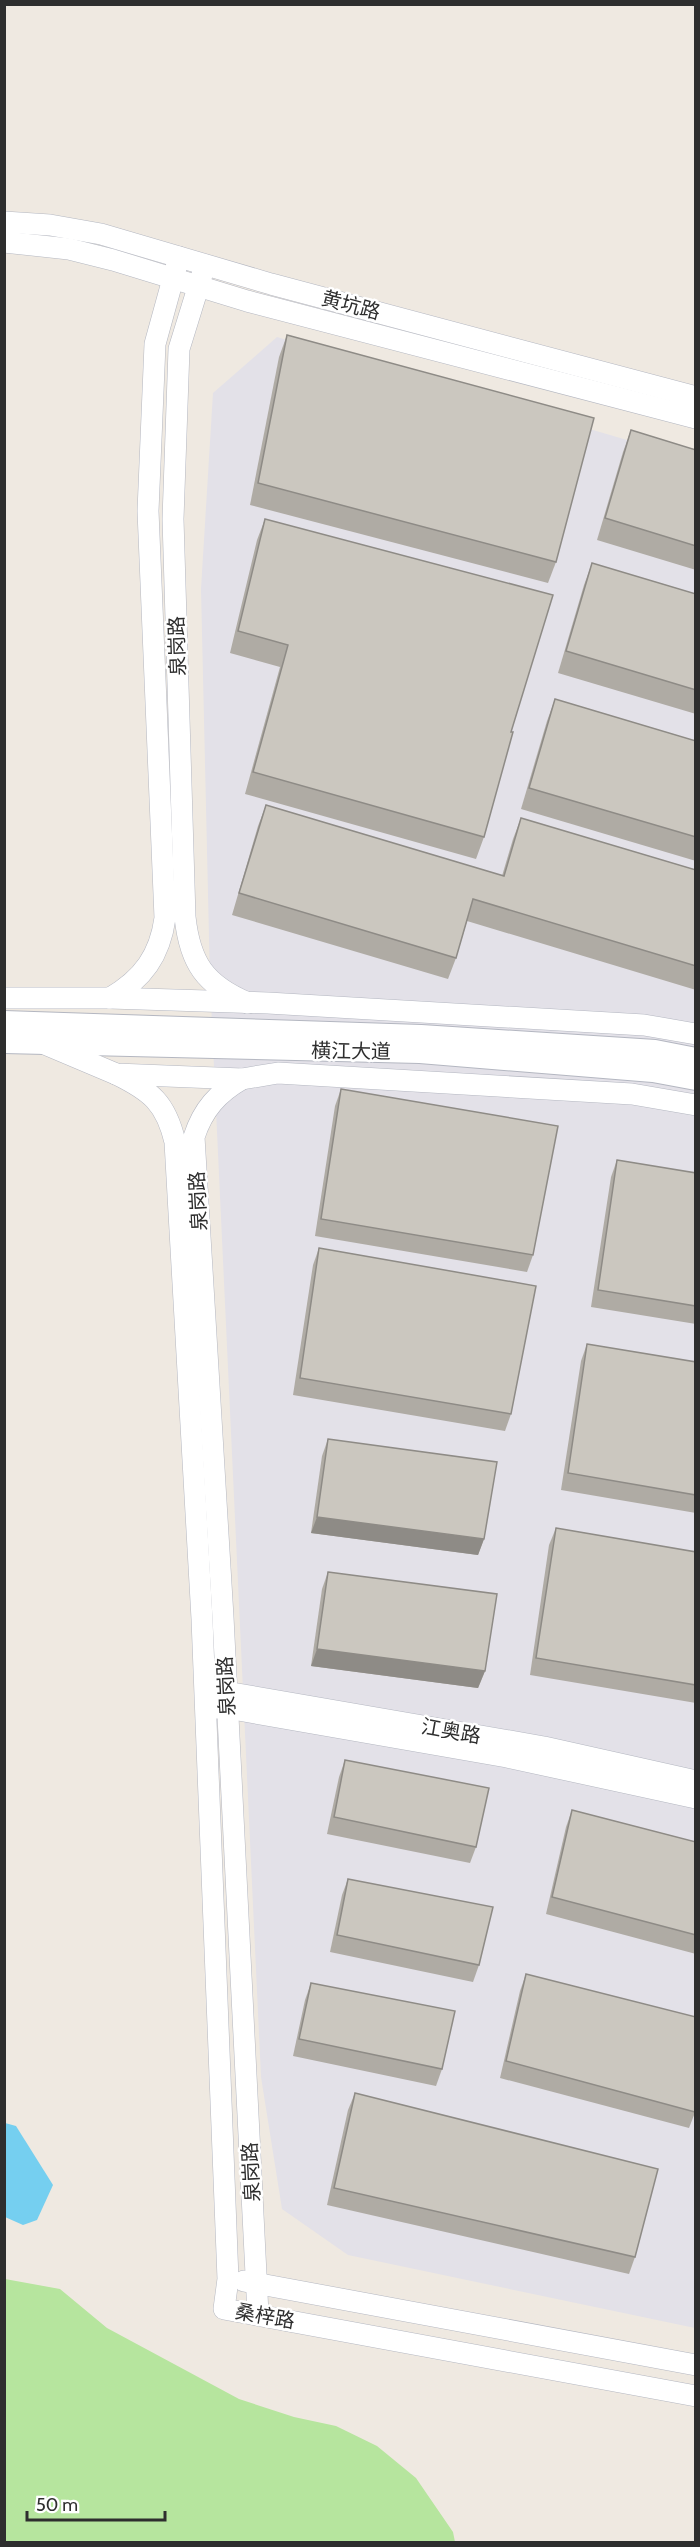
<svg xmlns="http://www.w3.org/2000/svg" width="700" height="2547" viewBox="0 0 700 2547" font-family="Cabin,'Noto Sans SC',sans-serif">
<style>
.industrial{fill:#e3e1e8}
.green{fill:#b6e59e}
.water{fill:#75cff0}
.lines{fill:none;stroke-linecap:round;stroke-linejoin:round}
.tertiary-casing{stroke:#b4b7c1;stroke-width:22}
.secondary-casing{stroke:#b4b7c1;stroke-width:24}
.tertiary{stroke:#fff;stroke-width:21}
.secondary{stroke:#fff;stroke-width:22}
.wall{fill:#afaba4}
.shaded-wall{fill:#8e8b86}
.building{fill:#cbc7bf;stroke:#8e8b86;stroke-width:1.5}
.labels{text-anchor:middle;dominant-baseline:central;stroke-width:5;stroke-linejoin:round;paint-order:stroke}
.street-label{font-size:20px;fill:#2e2e2e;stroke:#fff}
</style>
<rect width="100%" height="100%" fill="#efe9e1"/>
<!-- industrial -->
<path class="industrial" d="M 277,337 L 695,460 L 695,2328 L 348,2255 L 282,2209 L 261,2077 L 210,981 L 201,589 L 213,393 Z"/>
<!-- green -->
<path class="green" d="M 5,2279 L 60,2289 L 107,2328 L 239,2399 L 294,2417 L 336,2426 L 377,2446 L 416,2478 L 453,2532 L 455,2542 L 5,2542 Z"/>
<!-- water -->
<path class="water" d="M 5,2123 L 16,2126 L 53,2185 L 37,2220 L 23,2225 L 5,2217 Z"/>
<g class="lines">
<defs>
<g id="tertiary">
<path d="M 4,222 L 50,225 L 101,234 L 271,284 L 696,397"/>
<path d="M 4,242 L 69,249 L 113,260 L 247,301 L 696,418"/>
<path d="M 205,265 L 179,349 L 173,519 L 185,917 C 190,963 205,985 248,1003"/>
<path d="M 4,998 L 110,998 L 268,1003 L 644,1025 L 696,1034"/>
<path d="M 110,998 C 143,979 160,955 165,918 L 148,511 L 155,344 L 179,257"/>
<path d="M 45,1044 L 116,1074 L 242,1079 L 278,1073 L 632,1094 L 696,1105"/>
<path d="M 116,1074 C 151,1091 166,1103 175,1142 L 202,1619 L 228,2279 L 224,2309 L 696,2396"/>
<path d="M 242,1079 C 218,1093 203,1109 194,1137 L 223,1617 L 258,2314"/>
<path d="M 212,1692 L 226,1692 L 544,1747 L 696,1781"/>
<path d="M 215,1708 L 227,1708 L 507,1757 L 696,1798"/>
<path d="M 244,2281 L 696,2365"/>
</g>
<g id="secondary">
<path d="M 4,1022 L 421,1036 L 655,1051 L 696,1059"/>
<path d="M 4,1042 L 420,1052 L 653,1071 L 696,1079"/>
</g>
</defs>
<!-- tertiary casing -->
<use href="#tertiary" class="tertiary-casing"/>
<!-- secondary casing -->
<use href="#secondary" class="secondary-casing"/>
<!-- tertiary -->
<use href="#tertiary" class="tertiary"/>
<!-- secondary -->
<use href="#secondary" class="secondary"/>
</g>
<!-- wall -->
<g class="wall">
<path d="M 287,335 L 556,562 L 548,583 L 250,505 L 279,357 Z"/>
<path d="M 631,430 L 696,450 L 696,570 L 597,540 L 623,452 Z"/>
<path d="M 265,519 L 511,732 L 484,837 L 476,859 L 245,794 L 280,667 L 230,653 L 257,540 Z"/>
<path d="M 592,563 L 696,594 L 696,714 L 558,673 L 584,585 Z"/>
<path d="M 555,699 L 696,741 L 696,861 L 521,809 L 547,721 Z"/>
<path d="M 266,805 L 502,876 L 513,839 L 521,818 L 696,870 L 696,990 L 467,921 L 456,958 L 448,979 L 232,915 L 258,826 Z"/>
<path d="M 341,1089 L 533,1255 L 527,1272 L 315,1236 L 335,1106 Z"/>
<path d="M 617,1160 L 696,1173 L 696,1324 L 591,1307 L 611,1177 Z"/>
<path d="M 319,1248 L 511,1414 L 505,1431 L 293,1395 L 313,1265 Z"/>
<path d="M 587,1344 L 696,1362 L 696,1513 L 561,1490 L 581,1361 Z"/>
<path d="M 328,1439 L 484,1539 L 478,1555 L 311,1533 L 322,1456 Z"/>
<path d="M 556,1528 L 696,1552 L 696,1703 L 530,1675 L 549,1545 Z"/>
<path d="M 328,1572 L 485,1671 L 478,1688 L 311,1666 L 322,1589 Z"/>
<path d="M 345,1760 L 476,1847 L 470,1863 L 327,1834 L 339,1777 Z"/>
<path d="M 572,1810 L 696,1842 L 696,1954 L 546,1914 L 566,1827 Z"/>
<path d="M 348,1879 L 479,1965 L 473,1982 L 330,1952 L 342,1895 Z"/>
<path d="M 526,1974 L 696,2110 L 689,2128 L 500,2078 L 520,1991 Z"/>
<path d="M 311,1983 L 442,2069 L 436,2086 L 293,2056 L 305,2000 Z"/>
<path d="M 355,2093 L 635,2257 L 629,2274 L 327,2205 L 348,2110 Z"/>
</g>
<!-- shaded-wall -->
<g class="shaded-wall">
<path d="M 317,1517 L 484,1539 L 478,1555 L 311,1533 Z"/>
<path d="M 317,1649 L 485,1671 L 478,1688 L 311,1666 Z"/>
</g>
<!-- building -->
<g class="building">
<path d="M 287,335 L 594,418 L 556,562 L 258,483 Z"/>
<path d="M 631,430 L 696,450 L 696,546 L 605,518 Z"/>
<path d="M 265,519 L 553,595 L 511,732 L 513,732 L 484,837 L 253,772 L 288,645 L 238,631 Z"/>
<path d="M 592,563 L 696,594 L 696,690 L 566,651 Z"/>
<path d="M 555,699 L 696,741 L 696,837 L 529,788 Z"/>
<path d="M 266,805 L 504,876 L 521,818 L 696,870 L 696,966 L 473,899 L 456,958 L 239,893 Z"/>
<path d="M 341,1089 L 558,1126 L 533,1255 L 321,1219 Z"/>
<path d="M 617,1160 L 696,1173 L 696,1306 L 598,1290 Z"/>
<path d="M 319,1248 L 536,1286 L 511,1414 L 300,1378 Z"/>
<path d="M 587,1344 L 696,1362 L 696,1495 L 568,1473 Z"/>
<path d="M 328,1439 L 497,1462 L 484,1539 L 317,1517 Z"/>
<path d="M 556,1528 L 696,1552 L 696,1685 L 536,1658 Z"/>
<path d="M 328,1572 L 497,1594 L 485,1671 L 317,1649 Z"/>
<path d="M 345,1760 L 489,1788 L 476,1847 L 334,1817 Z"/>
<path d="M 572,1810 L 696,1842 L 696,1935 L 552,1897 Z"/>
<path d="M 348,1879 L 493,1907 L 479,1965 L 337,1935 Z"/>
<path d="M 526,1974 L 696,2017 L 695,2112 L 506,2061 Z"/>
<path d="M 311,1983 L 455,2011 L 442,2069 L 299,2039 Z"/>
<path d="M 355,2093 L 658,2169 L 635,2257 L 334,2188 Z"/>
</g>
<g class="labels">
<!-- street labels -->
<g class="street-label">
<text transform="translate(351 305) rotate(15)">黄坑路</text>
<text transform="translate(177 646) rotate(-92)">泉岗路</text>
<text transform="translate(351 1051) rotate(1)">横江大道</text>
<text transform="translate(198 1201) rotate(-93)">泉岗路</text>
<text transform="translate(226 1686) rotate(-93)">泉岗路</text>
<text transform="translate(451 1731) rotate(10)">江奥路</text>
<text transform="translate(251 2172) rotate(-93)">泉岗路</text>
<text transform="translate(265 2316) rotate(10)">桑梓路</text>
</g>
</g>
<!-- border -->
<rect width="700" height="2547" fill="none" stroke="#2e2e2e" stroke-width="12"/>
<!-- scale -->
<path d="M27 2511v9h138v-9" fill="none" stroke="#2e2e2e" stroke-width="3"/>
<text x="36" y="2511" font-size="18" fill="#2e2e2e" stroke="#ffffff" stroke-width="4.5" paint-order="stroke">50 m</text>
</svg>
